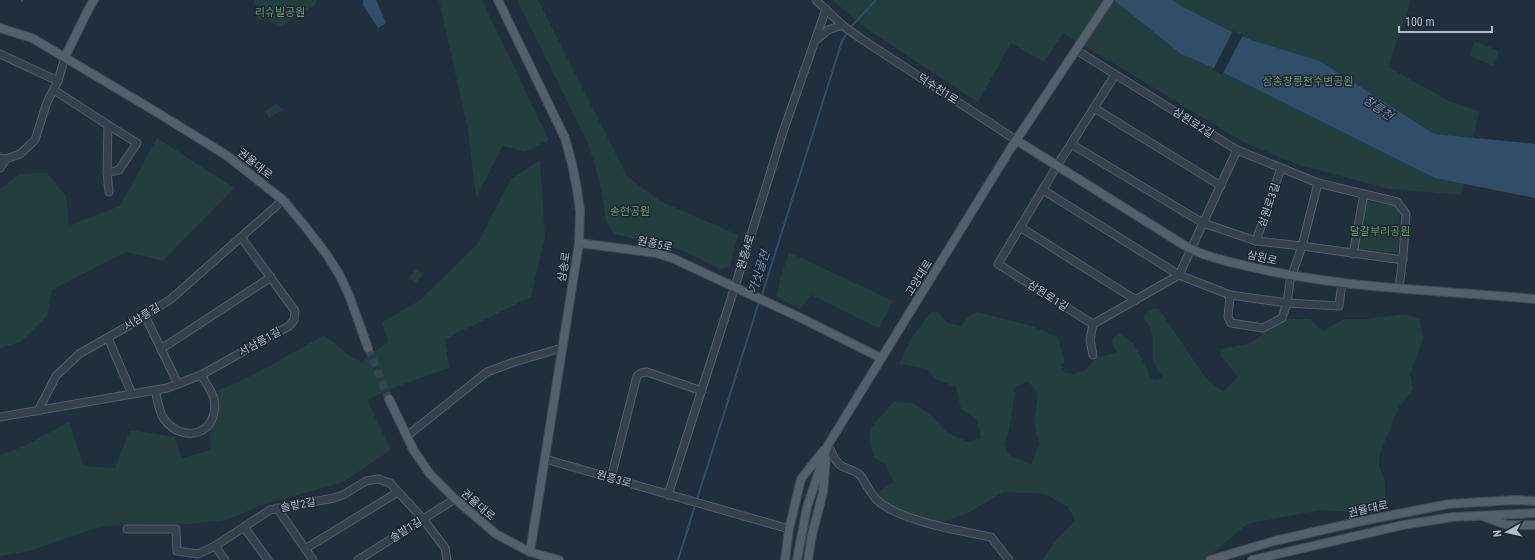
<svg xmlns="http://www.w3.org/2000/svg" width="1535" height="560" viewBox="0 0 1535 560" font-family="'Roboto Condensed','Noto Sans KR',sans-serif">
<style>
.green{fill:#223e3e;fill-rule:evenodd}
.water{fill:#314d67}
.pier{fill:#202f3d}
.lines{fill:none;stroke-linecap:round;stroke-linejoin:round}
.stream{stroke:#314d67;stroke-width:2}
.major-tunnel{stroke:#354452;stroke-width:8;stroke-dasharray:8 4;stroke-linecap:butt}
.minor-casing{stroke:#525f6b;stroke-width:9}
.major-casing{stroke:#3d4a56;stroke-width:10}
.minor{stroke:#34414d;stroke-width:7}
.major{stroke:#52606d;stroke-width:8}
.labels{text-anchor:middle;dominant-baseline:central;stroke-width:3;stroke-linejoin:round;paint-order:stroke}
.park-label{font-size:11px;fill:#639c6a;stroke:#192632}
.street-label{font-size:11px;fill:#afbcc9;stroke:#192632}
.water-label{font-size:12px;font-style:italic;fill:#6c90b0;stroke:#192632}
</style>
<rect width="100%" height="100%" fill="#202f3d"/>
<!-- green -->
<g class="green">
<path d="M 255,0 L 317,0 L 315,5 L 281,26 L 267,20 L 257,20 Z"/>
<path d="M 439,0 L 482,0 L 549,140 L 525,152 L 503,146 L 476,198 L 468,130 Z"/>
<path d="M 517,0 L 538,0 L 627,176 L 660,201 L 738,235 L 730,267 L 720,269 L 695,256 L 675,248 L 614,234 L 606,222 L 601,187 L 589,146 Z"/>
<path d="M 832,0 L 1411,0 L 1388,67 L 1451,102 L 1479,111 L 1461,195 L 1389,189 L 1299,165 L 1243,142 L 1063,33 L 1044,62 L 1011,43 L 978,102 L 871,32 Z"/>
<path d="M 1475,41 L 1499,51 L 1494,66 L 1470,56 Z"/>
<path d="M 277,103 L 282,110 L 269,118 L 265,111 Z"/>
<path d="M 157,138 L 234,188 L 163,261 L 126,252 L 52,290 L 47,316 L 21,342 L 0,348 L 0,189 L 19,174 L 47,173 L 66,196 L 69,225 L 120,206 Z"/>
<path d="M 540,160 L 545,237 L 531,297 L 459,332 L 445,340 L 449,368 L 401,385 L 367,400 L 391,450 L 343,482 L 262,505 L 227,520 L 190,524 L 103,526 L 29,551 L 0,556 L 0,455 L 24,446 L 69,422 L 84,466 L 115,468 L 130,430 L 174,437 L 182,458 L 211,450 L 209,431 L 216,421 L 217,391 L 255,374 L 324,335 L 354,359 L 361,361 L 388,342 L 382,322 L 419,301 L 478,243 L 510,180 Z"/>
<path d="M 1365,201 L 1395,206 L 1400,215 L 1398,253 L 1357,249 Z"/>
<path d="M 789,252 L 893,301 L 879,328 L 811,295 L 800,309 L 777,297 L 780,279 Z"/>
<path d="M 416,268 L 423,274 L 416,283 L 409,278 Z"/>
<path d="M 1154,308 L 1159,309 L 1205,377 L 1223,392 L 1238,377 L 1221,356 L 1220,349 L 1249,344 L 1284,319 L 1310,319 L 1323,331 L 1344,319 L 1366,319 L 1405,314 L 1420,319 L 1423,339 L 1410,374 L 1413,389 L 1399,407 L 1379,456 L 1379,466 L 1385,482 L 1386,508 L 1360,512 L 1320,510 L 1247,524 L 1212,554 L 1209,560 L 1042,560 L 1057,539 L 1075,520 L 1068,507 L 1045,494 L 1003,492 L 968,513 L 944,522 L 894,512 L 878,501 L 877,493 L 893,482 L 886,465 L 875,458 L 870,445 L 870,429 L 894,401 L 913,403 L 930,414 L 946,432 L 966,441 L 981,439 L 977,420 L 961,409 L 956,387 L 933,378 L 928,369 L 899,364 L 910,340 L 931,312 L 938,312 L 948,323 L 961,326 L 968,317 L 977,312 L 1032,326 L 1058,337 L 1065,363 L 1060,364 L 1065,373 L 1074,374 L 1086,370 L 1097,357 L 1117,353 L 1112,343 L 1113,338 L 1119,333 L 1133,343 L 1146,366 L 1151,379 L 1158,380 L 1162,376 C 1159,371 1153,364 1153,358 C 1151,339 1157,337 1144,318 L 1146,312 ZM 1028,381 L 1038,394 L 1034,422 L 1039,444 L 1031,464 L 1009,455 L 1005,444 L 1008,436 L 1016,387 Z"/>
</g>
<!-- water -->
<g class="water">
<path d="M 363,0 L 376,0 L 386,23 L 378,28 L 363,5 Z"/>
<path d="M 1114,0 L 1172,0 L 1181,6 L 1232,32 L 1251,40 L 1320,61 L 1434,134 L 1535,144 L 1535,198 L 1435,178 L 1212,67 L 1181,54 Z"/>
</g>
<!-- pier -->
<path class="pier" d="M 1233,31 L 1243,35 L 1222,75 L 1213,70 Z"/>
<g class="lines">
<!-- stream -->
<g class="stream">
<path d="M 22,1 L 22,0"/>
<path d="M 850,28 L 876,0"/>
<path d="M 761,298 L 842,41 L 848,32"/>
<path d="M 678,560 L 759,302"/>
</g>
<!-- major-tunnel -->
<path class="major-tunnel" d="M 368,348 L 389,399"/>
<defs>
<g id="minor">
<path d="M 816,0 L 842,25 L 860,38 L 1016,140"/>
<path d="M 816,40 L 828,30 L 842,25"/>
<path d="M 1076,50 L 1237,150 L 1318,183 L 1397,202 L 1406,214 L 1403,256 L 1399,288"/>
<path d="M 0,54 L 58,81"/>
<path d="M 1115,75 L 1060,161 L 998,264 L 1091,323 L 1095,323 L 1179,275 L 1237,150"/>
<path d="M 54,90 L 108,125 L 107,173 L 109,192"/>
<path d="M 1094,108 L 1221,186"/>
<path d="M 1071,144 L 1203,223 L 1256,241 L 1302,246 L 1403,260"/>
<path d="M 0,158 L 6,159 L 20,154 L 35,140 L 47,102 L 58,81 L 65,57"/>
<path d="M 0,168 L 6,159"/>
<path d="M 107,173 L 119,170 L 137,143 L 108,125"/>
<path d="M 1043,190 L 1179,275 L 1230,295 L 1287,303 L 1339,306 L 1342,282"/>
<path d="M 1020,227 L 1136,300"/>
<path d="M 1256,241 L 1281,168"/>
<path d="M 1353,254 L 1364,194"/>
<path d="M 1230,295 L 1228,317 L 1231,323 L 1263,328 L 1282,318 L 1287,303 L 1290,281 L 1302,246 L 1318,183"/>
<path d="M 145,316 L 178,384"/>
<path d="M 108,338 L 132,394"/>
<path d="M 161,349 L 271,277"/>
<path d="M 1093,355 L 1090,340 L 1093,324"/>
<path d="M 155,390 C 157,397 159,413 164,419 C 183,445 220,434 214,399 C 212,391 205,382 201,375"/>
<path d="M 38,411 L 56,376 L 79,354 L 135,322 L 171,299 L 283,200"/>
<path d="M 0,417 L 167,388 L 201,375 L 289,326 L 294,320 L 295,311 L 241,237"/>
<path d="M 407,436 L 487,372 L 514,362 L 562,348"/>
<path d="M 828,445 C 831,451 834,459 839,464 C 844,469 854,469 860,475 C 866,483 870,493 877,500 C 899,521 962,531 991,537 L 1009,560"/>
<path d="M 545,459 L 789,529"/>
<path d="M 611,478 L 637,376 L 641,373 L 647,372 L 702,391"/>
<path d="M 668,495 L 737,280 L 783,132 L 826,9"/>
<path d="M 277,508 L 313,560"/>
<path d="M 244,527 L 268,560"/>
<path d="M 127,529 L 176,529 L 177,551 L 198,554 L 215,546 L 270,510 L 334,498 L 343,495 L 366,481 L 378,479 L 390,483 L 423,519 L 445,548 L 447,560"/>
<path d="M 215,546 L 225,560"/>
<path d="M 305,549 L 398,492"/>
<path d="M 358,560 L 455,499"/>
</g>
<g id="major">
<path d="M 498,0 L 565,138 L 572,164 L 577,189 L 580,211 L 579,243 L 530,552"/>
<path d="M 0,28 L 32,38 L 153,110 L 226,155 L 283,200 L 304,225 L 327,255 L 339,274 L 349,295 L 368,348"/>
<path d="M 65,57 L 88,10 L 94,0"/>
<path d="M 1016,140 L 1187,247 C 1206,257 1230,262 1251,267 C 1344,289 1441,290 1535,299"/>
<path d="M 579,243 L 656,253 L 672,258 L 801,318 L 881,358"/>
<path d="M 389,399 L 414,451 L 430,474 L 455,499 L 496,534 L 530,552 L 559,560"/>
<path d="M 1485,517 L 1507,525 L 1535,525"/>
<path d="M 785,560 L 789,529 L 801,479 L 824,450"/>
<path d="M 797,560 L 807,507 L 828,445 L 1011,148 L 1109,0"/>
<path d="M 808,560 L 812,535 L 823,492 L 826,459"/>
<path d="M 1210,560 L 1274,541 L 1362,521 L 1449,504 L 1514,500 L 1535,501"/>
<path d="M 1252,560 L 1403,525 L 1453,517 L 1535,513"/>
</g>
</defs>
<!-- minor casing -->
<use href="#minor" class="minor-casing"/>
<!-- major casing -->
<use href="#major" class="major-casing"/>
<!-- minor -->
<use href="#minor" class="minor"/>
<!-- major -->
<use href="#major" class="major"/>
</g>
<g class="labels">
<!-- park labels -->
<g class="park-label">
<text x="280" y="12">리슈빌공원</text>
<text x="1308" y="81">삼송창릉천수변공원</text>
<text x="630" y="211">송현공원</text>
<text x="1380" y="231">달걀부리공원</text>
</g>
<!-- street labels -->
<g class="street-label">
<text transform="translate(938 89) rotate(33)">덕수천1로</text>
<text transform="translate(1193 123) rotate(32)">삼원로2길</text>
<text transform="translate(255 164) rotate(39)">권율대로</text>
<text transform="translate(1269 205) rotate(-71)">삼원로3길</text>
<text transform="translate(655 244) rotate(12)">원흥5로</text>
<text transform="translate(746 252) rotate(-73)">원흥4로</text>
<text transform="translate(1262 258) rotate(13)">삼원로</text>
<text transform="translate(564 267) rotate(-81)">삼송로</text>
<text transform="translate(919 278) rotate(-58)">고양대로</text>
<text transform="translate(1048 296) rotate(33)">삼원로1길</text>
<text transform="translate(142 317) rotate(-32)">서삼릉길</text>
<text transform="translate(260 342) rotate(-29)">서삼릉1길</text>
<text transform="translate(614 479) rotate(16)">원흥3로</text>
<text transform="translate(298 505) rotate(-10)">솔밭2길</text>
<text transform="translate(478 505) rotate(41)">권율대로</text>
<text transform="translate(1368 509) rotate(-12)">권율대로</text>
<text transform="translate(406 530) rotate(-32)">솔밭1길</text>
</g>
<!-- water labels -->
<g class="water-label">
<text transform="translate(1378 108) rotate(35)">창릉천</text>
<text transform="translate(759 272) rotate(-72)">가싯골천</text>
</g>
</g>
<!-- north arrow -->
<g transform="translate(1507 532) rotate(262)" stroke="#192632" stroke-width="3" paint-order="stroke">
<path d="M0-3L7 15L0 10L-7 15Z" fill="#afbcc9"/>
<text y="-6" font-size="11" font-weight="bold" text-anchor="middle" fill="#afbcc9">N</text>
</g>
<!-- scale -->
<path d="M1399 26v6h93v-6" fill="none" stroke="#afbcc9" stroke-width="2"/>
<text x="1405" y="26" font-size="12" fill="#afbcc9" stroke="#192632" stroke-width="3" paint-order="stroke">100 m</text>
</svg>
